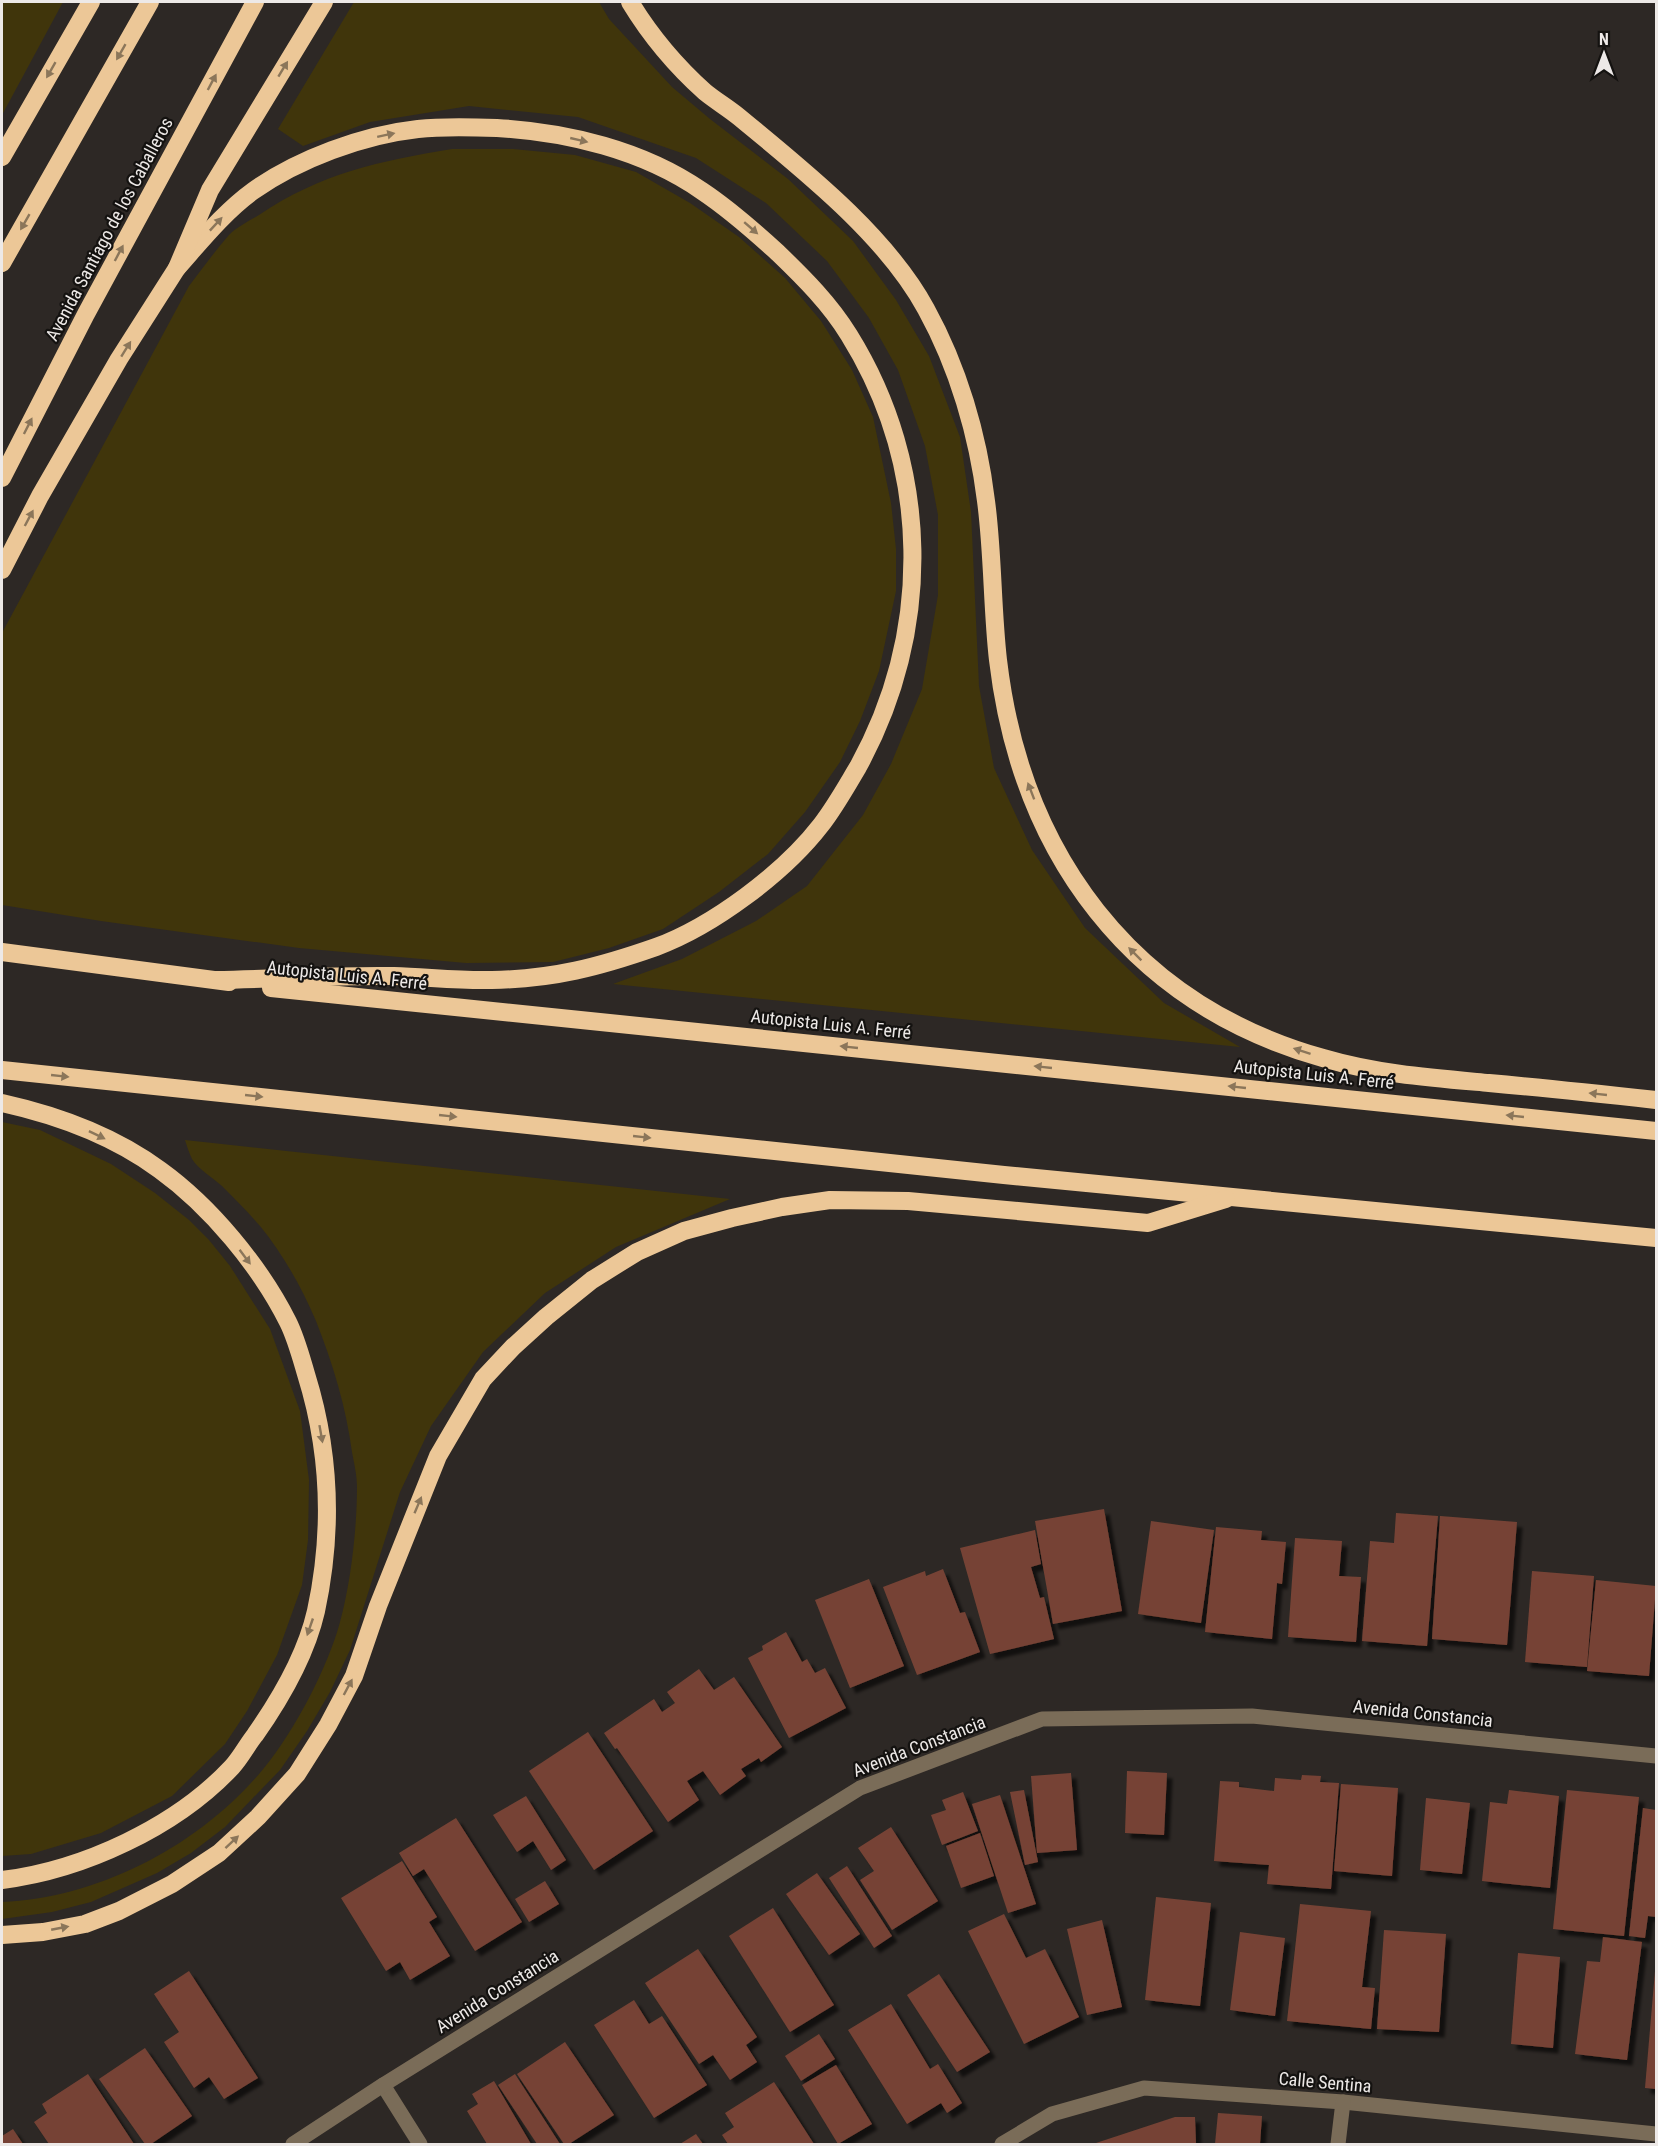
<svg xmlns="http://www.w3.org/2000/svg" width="1658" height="2146" viewBox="0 0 1658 2146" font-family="'Roboto Condensed',sans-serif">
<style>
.green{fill:#40350b}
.building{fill:#764335;filter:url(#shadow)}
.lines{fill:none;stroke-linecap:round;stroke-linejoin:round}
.street{stroke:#7a6c58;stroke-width:15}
.highway{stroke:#ecc797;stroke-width:18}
.oneway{fill:#8b765a}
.labels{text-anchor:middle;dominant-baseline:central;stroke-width:4.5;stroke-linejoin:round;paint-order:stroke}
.street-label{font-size:18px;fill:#ede9e7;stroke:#141210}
</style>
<defs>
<filter id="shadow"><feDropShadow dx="5.5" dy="5.5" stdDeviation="1.5" flood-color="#0009"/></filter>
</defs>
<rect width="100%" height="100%" fill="#2d2825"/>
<!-- green -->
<g class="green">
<path d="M 2,2 L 63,2 L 2,115 Z"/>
<path d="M 354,2 L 599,2 L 609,19 L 672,87 L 710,119 L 788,179 L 853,241 L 896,300 L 929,356 L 960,437 L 971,512 L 979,686 L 994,768 L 1032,850 L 1085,928 L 1164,1003 L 1240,1047 L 613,984 L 682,959 L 756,921 L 807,886 L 863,815 L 891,764 L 922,689 L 938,595 L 938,515 L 925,446 L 898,370 L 869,318 L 827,261 L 766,203 L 696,158 L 578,117 L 469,106 L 370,122 L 303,146 L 278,129 Z"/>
<path d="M 452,149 L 513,149 L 575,155 L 636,172 L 690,203 L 739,237 L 785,278 L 821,321 L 852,370 L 873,417 L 891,503 L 896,549 L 896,591 L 879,671 L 860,721 L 840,762 L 805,812 L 768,854 L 719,892 L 663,929 L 609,948 L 553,962 L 466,963 L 299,948 L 101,921 L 2,905 L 2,633 L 189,286 C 202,269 215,251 229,235 C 237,227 249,221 259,215 C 321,173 380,161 452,149 Z"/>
<path d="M 2,1122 L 40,1130 L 111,1164 L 155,1193 L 189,1220 L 209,1240 L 230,1266 L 270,1329 L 300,1411 L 309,1480 L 308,1540 L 302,1585 L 277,1655 L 247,1711 L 225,1744 L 172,1796 L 101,1833 L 31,1854 L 2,1856 Z"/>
<path d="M 185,1140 L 730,1199 L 616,1247 L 545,1293 L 483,1352 L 431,1426 L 400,1492 L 350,1650 L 330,1692 L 307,1731 L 280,1770 L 225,1827 L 191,1853 L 157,1873 L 91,1902 L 52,1912 L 2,1919 L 2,1902 C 100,1898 202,1844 264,1768 C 294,1732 328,1667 340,1622 C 351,1582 357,1528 357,1487 C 357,1475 354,1463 352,1452 C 346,1407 333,1364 316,1321 C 302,1288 283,1254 260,1226 C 248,1212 235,1199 222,1186 C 213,1178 198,1169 192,1159 C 189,1153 187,1146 185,1140 Z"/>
</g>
<!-- building -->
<g class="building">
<path d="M 1104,1509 L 1122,1611 L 1053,1624 L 1035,1521 Z"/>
<path d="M 1396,1513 L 1438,1516 L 1427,1646 L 1362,1641 L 1370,1541 L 1394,1543 Z"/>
<path d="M 1440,1516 L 1517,1522 L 1507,1645 L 1432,1639 Z"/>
<path d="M 1151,1521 L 1214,1530 L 1201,1623 L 1138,1614 Z"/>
<path d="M 1216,1527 L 1262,1531 L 1261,1540 L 1286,1542 L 1282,1584 L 1277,1583 L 1272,1639 L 1205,1632 Z"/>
<path d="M 1035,1530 L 1041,1564 L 1031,1567 L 1040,1598 L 1044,1597 L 1054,1639 L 990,1654 L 960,1548 Z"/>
<path d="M 1295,1538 L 1342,1541 L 1339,1576 L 1361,1577 L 1356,1642 L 1288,1637 Z"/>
<path d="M 943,1569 L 960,1613 L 965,1612 L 980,1652 L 917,1675 L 883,1587 L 925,1571 L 926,1576 Z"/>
<path d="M 1532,1571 L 1594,1576 L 1587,1667 L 1525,1662 Z"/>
<path d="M 869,1579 L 904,1666 L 850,1688 L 815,1600 Z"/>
<path d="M 1596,1580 L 1656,1586 L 1649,1676 L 1587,1671 Z"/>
<path d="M 786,1632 L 802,1662 L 807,1659 L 815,1673 L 825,1668 L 846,1708 L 789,1738 L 748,1658 L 763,1650 L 762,1646 Z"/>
<path d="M 699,1669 L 714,1690 L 734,1677 L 782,1747 L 761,1762 L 759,1758 L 741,1769 L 746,1776 L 720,1795 L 703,1771 L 687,1781 L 699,1800 L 668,1822 L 617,1748 L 615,1749 L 604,1733 L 654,1699 L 662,1712 L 675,1703 L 667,1692 Z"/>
<path d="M 588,1732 L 653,1831 L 594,1870 L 529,1771 Z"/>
<path d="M 1127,1771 L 1167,1773 L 1164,1835 L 1125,1833 Z"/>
<path d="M 1071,1773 L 1077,1850 L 1037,1853 L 1031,1776 Z"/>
<path d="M 1302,1775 L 1321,1776 L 1320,1782 L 1339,1783 L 1331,1889 L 1267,1884 L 1269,1865 L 1214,1861 L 1220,1781 L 1239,1782 L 1239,1787 L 1274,1791 L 1275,1778 L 1301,1780 Z"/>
<path d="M 1341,1784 L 1398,1788 L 1392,1876 L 1334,1871 Z"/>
<path d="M 1024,1790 L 1038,1862 L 1025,1865 L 1010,1792 Z"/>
<path d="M 1509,1790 L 1559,1796 L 1550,1888 L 1482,1881 L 1490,1802 L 1507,1804 Z"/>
<path d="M 1567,1790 L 1639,1797 L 1624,1936 L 1553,1929 Z"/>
<path d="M 963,1792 L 978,1831 L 942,1845 L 931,1815 L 946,1810 L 942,1800 Z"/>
<path d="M 1000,1795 L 1036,1904 L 1008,1913 L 972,1804 Z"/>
<path d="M 526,1796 L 566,1860 L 551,1870 L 533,1841 L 517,1852 L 493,1815 Z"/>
<path d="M 1426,1798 L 1470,1803 L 1462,1874 L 1420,1870 Z"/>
<path d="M 1643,1808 L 1656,1810 L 1656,1917 L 1648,1916 L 1645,1938 L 1629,1936 Z"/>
<path d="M 456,1818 L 522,1922 L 475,1951 L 424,1869 L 413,1876 L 399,1853 Z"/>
<path d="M 891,1827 L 938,1901 L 892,1930 L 860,1880 L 874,1871 L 858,1848 Z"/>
<path d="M 980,1833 L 994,1876 L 961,1888 L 946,1846 Z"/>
<path d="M 402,1861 L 437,1917 L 429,1922 L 450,1956 L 410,1980 L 400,1962 L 386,1971 L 341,1898 Z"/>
<path d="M 847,1866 L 892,1936 L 874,1948 L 829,1878 Z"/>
<path d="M 817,1873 L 860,1934 L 829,1955 L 786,1894 Z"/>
<path d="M 545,1881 L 559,1904 L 529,1922 L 515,1899 Z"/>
<path d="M 1156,1897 L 1211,1903 L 1200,2006 L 1145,2000 Z"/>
<path d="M 1300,1904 L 1371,1911 L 1362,1987 L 1375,1988 L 1371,2029 L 1287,2021 Z"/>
<path d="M 773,1908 L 834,2005 L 790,2032 L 729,1936 Z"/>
<path d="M 1004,1914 L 1026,1958 L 1045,1949 L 1079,2017 L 1024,2044 L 968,1931 Z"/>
<path d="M 1102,1920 L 1122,2007 L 1087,2015 L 1067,1929 Z"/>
<path d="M 1384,1930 L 1446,1934 L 1439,2032 L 1377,2029 Z"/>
<path d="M 1240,1932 L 1285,1938 L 1275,2016 L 1230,2010 Z"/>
<path d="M 1603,1937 L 1642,1942 L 1627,2060 L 1575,2054 L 1587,1961 L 1600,1962 Z"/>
<path d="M 698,1949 L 757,2037 L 746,2045 L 757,2062 L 730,2080 L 713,2055 L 699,2064 L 645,1983 Z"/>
<path d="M 1518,1953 L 1560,1957 L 1553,2048 L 1511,2044 Z"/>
<path d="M 189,1971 L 258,2078 L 224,2099 L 209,2077 L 194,2088 L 164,2042 L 179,2032 L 154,1994 Z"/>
<path d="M 1655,1971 L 1656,1971 L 1656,2089 L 1645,2088 Z"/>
<path d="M 939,1974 L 990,2052 L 957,2072 L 907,1995 Z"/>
<path d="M 634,2000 L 649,2024 L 662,2016 L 707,2085 L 654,2118 L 594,2025 Z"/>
<path d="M 891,2004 L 930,2069 L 938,2064 L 962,2103 L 947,2113 L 941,2103 L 907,2124 L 848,2030 Z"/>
<path d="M 819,2034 L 835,2059 L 801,2081 L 785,2056 Z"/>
<path d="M 565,2042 L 614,2115 L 569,2144 L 564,2144 L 517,2074 Z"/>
<path d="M 145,2048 L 192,2116 L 151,2144 L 145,2144 L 99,2079 Z"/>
<path d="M 836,2065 L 872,2124 L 838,2144 L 802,2085 Z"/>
<path d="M 88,2074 L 134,2144 L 49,2144 L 34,2122 L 47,2113 L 42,2104 Z"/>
<path d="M 515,2074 L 560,2144 L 537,2144 L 498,2085 Z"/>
<path d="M 494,2081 L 531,2144 L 487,2144 L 467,2111 L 478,2104 L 472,2094 Z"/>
<path d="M 774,2082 L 814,2144 L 728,2144 L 722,2135 L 734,2127 L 725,2113 Z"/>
<path d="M 1218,2113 L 1262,2116 L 1260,2144 L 1215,2144 Z"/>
<path d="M 1175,2117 L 1195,2117 L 1196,2144 L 1093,2144 Z"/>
<path d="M 13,2129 L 23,2144 L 2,2144 L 2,2136 Z"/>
<path d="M 696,2134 L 703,2144 L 680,2144 Z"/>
</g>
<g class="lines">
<!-- street -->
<g class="street">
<path d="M 383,2085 L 420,2144"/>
<path d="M 293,2144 L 383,2085 L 860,1788 L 1042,1719 L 1252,1716 L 1656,1756"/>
<path d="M 1002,2144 L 1052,2114 L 1144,2088 L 1343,2102 L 1656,2134"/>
<path d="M 1338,2144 L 1343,2102"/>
</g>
<!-- highway -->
<g class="highway">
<path d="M 630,2 C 650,35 676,66 705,92 C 716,101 728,108 739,117 C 803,170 886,235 926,309 C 958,367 978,435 986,501 C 993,553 992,607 998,660 C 1021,854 1131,1004 1323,1058 C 1377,1074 1433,1078 1489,1083 C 1545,1088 1601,1094 1656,1100"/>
<path d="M 2,157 L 91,2"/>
<path d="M 2,263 L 150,2"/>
<path d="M 177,268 C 201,241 224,212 253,191 C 298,159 363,135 418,129 C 444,126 471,127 497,128 C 567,132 643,150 702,191 C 729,209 754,231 778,253 C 804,278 830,304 849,335 C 931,467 933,631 858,767 C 846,787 835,807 821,825 C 784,873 713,926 656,947 C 599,967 553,979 492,980 C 460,981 427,977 394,976 C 335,975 275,979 216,980"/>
<path d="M 2,478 L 86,314 L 255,2"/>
<path d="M 2,570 L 40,496 L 119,359 L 177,268 L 210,190 L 324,2"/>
<path d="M 2,952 L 229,982"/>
<path d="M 271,988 L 1656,1131"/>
<path d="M 2,1070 L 1004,1175 L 1656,1238"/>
<path d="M 2,1103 C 56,1115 114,1136 160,1170 C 210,1206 260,1266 288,1322 C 296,1338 301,1357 306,1374 C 330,1451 333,1532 316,1611 C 306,1655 281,1698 255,1735 C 247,1745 241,1757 232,1767 C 176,1827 83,1870 2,1880"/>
<path d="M 2,1935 L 43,1932 L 85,1924 L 119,1911 L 172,1884 L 219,1853 L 258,1817 L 297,1774 L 328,1725 L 354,1676 L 378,1606 L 438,1456 L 483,1379 L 513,1347 L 546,1317 L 592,1280 L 637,1252 L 684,1231 L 732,1218 L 782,1207 L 830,1200 L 908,1201 L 1148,1223 L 1226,1199"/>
</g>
</g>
<!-- one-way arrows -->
<defs><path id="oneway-solid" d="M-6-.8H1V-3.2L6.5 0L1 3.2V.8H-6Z" transform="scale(1.5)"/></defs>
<g class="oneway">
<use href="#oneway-solid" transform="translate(121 52) rotate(120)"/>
<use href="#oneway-solid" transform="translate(283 69) rotate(-59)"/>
<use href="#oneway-solid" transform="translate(51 70) rotate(120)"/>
<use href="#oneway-solid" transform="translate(212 82) rotate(-62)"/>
<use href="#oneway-solid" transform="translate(386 135) rotate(-12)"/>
<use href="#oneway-solid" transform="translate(579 140) rotate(13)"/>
<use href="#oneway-solid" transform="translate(25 222) rotate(120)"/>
<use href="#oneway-solid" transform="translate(216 224) rotate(-47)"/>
<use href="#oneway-solid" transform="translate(751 228) rotate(41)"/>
<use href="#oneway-solid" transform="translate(119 253) rotate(-62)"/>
<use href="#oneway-solid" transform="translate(126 349) rotate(-58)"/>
<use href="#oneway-solid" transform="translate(28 426) rotate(-63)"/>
<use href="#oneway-solid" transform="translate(29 518) rotate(-62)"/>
<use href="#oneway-solid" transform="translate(1031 791) rotate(-111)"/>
<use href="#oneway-solid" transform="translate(1135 954) rotate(-135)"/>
<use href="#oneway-solid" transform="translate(849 1047) rotate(-174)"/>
<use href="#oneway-solid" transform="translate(1302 1051) rotate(-162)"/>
<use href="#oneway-solid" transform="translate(1043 1067) rotate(-174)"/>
<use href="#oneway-solid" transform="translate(60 1076) rotate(6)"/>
<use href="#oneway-solid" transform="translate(1237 1087) rotate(-174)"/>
<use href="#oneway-solid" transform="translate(1598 1094) rotate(-174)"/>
<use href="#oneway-solid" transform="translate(254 1096) rotate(6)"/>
<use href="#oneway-solid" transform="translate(448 1116) rotate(6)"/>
<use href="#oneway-solid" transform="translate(1515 1116) rotate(-174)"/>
<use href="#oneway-solid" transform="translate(97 1135) rotate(26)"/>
<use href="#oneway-solid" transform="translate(642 1137) rotate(6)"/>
<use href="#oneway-solid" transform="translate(245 1257) rotate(53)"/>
<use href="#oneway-solid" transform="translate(321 1434) rotate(80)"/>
<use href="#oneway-solid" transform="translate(418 1505) rotate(-67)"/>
<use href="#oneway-solid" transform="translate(310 1627) rotate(109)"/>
<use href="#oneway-solid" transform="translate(348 1687) rotate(-62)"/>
<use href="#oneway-solid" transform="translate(232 1842) rotate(-43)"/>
<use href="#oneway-solid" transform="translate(60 1928) rotate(-11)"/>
</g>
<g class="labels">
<!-- street labels -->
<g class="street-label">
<text transform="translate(109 229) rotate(-62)">Avenida Santiago de los Caballeros</text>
<text transform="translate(347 975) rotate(6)">Autopista Luis A. Ferré</text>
<text transform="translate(831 1024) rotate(6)">Autopista Luis A. Ferré</text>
<text transform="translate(1314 1074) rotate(6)">Autopista Luis A. Ferré</text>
<text transform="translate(1423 1713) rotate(6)">Avenida Constancia</text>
<text transform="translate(919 1746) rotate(-21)">Avenida Constancia</text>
<text transform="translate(497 1991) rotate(-32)">Avenida Constancia</text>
<text transform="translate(1325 2082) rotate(5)">Calle Sentina</text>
</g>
</g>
<!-- border -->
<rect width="1658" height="2146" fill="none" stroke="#ede9e7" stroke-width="6"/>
<!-- north arrow -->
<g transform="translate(1604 54)" stroke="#141210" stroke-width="4.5" paint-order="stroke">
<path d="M0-4.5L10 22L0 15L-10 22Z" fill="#ede9e7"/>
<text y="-9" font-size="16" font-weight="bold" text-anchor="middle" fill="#ede9e7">N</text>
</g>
</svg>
